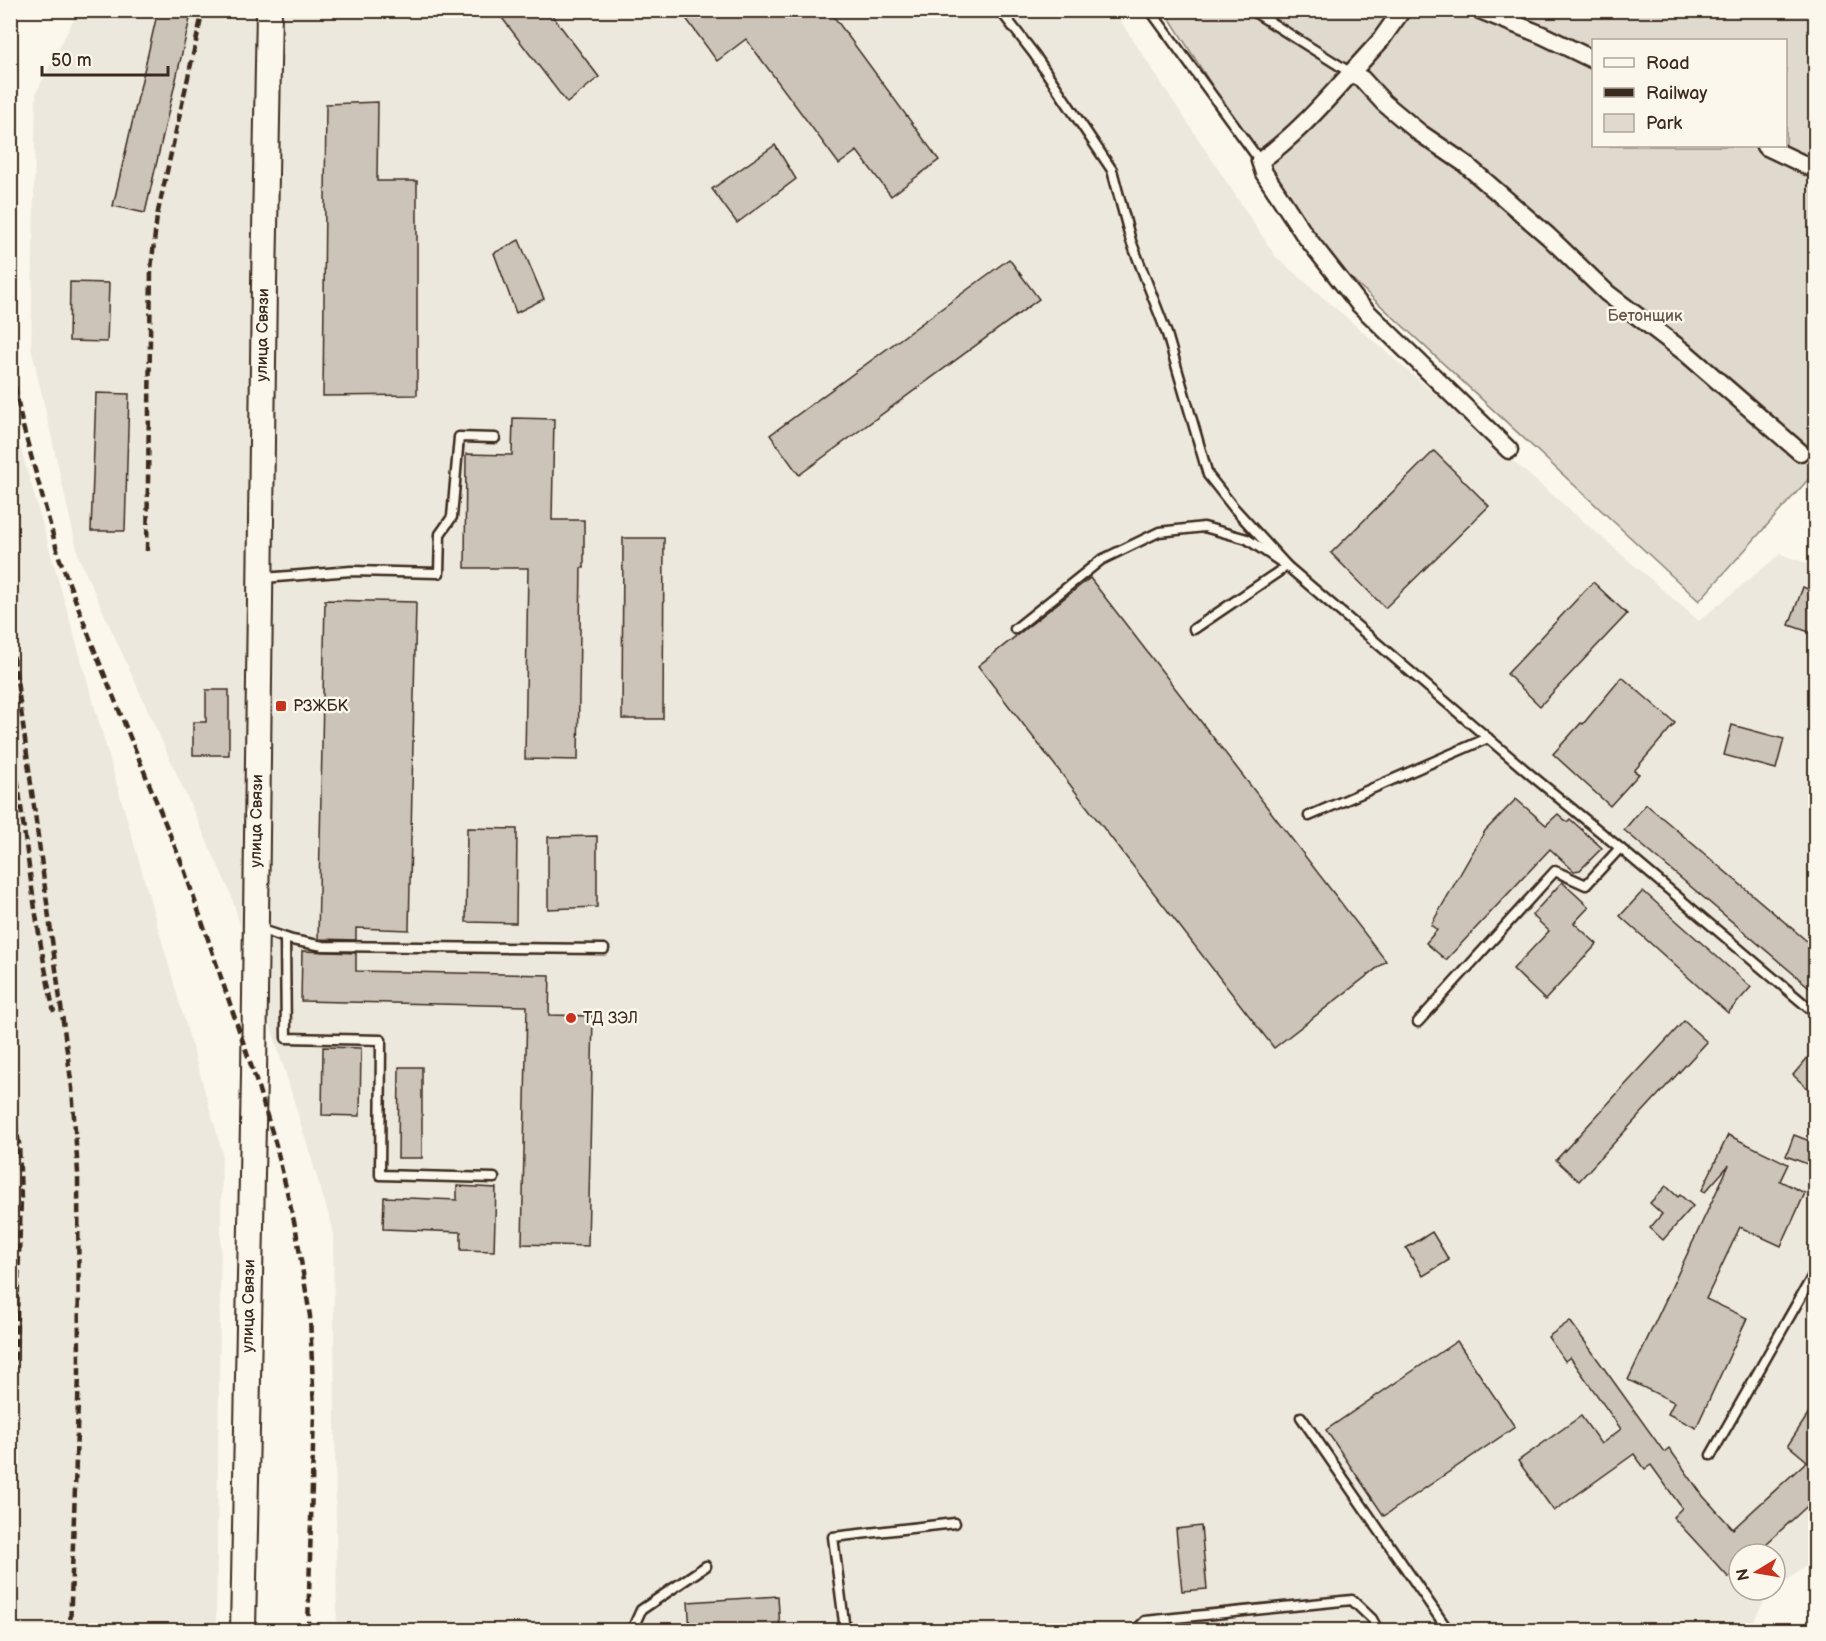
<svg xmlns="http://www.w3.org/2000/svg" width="1826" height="1641" viewBox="0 0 1826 1641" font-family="'Balsamiq Sans',sans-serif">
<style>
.built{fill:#ede8dd}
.green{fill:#dfd9ce;stroke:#8d8276;stroke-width:1.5;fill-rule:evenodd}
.building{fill:#ccc4b9;stroke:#3b2a1e;stroke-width:1.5}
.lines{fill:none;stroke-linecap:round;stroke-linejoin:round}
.lane-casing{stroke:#3b2a1e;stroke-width:13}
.street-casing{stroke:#3b2a1e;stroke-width:21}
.secondary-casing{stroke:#3b2a1e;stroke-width:28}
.lane{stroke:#fbf7ec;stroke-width:8}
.street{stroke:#fbf7ec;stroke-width:16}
.secondary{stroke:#fbf7ec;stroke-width:24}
.rail{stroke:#3b2a1e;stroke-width:4.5;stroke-dasharray:9 4.5;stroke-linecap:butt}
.poi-dot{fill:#c8321e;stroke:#fbf7ec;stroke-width:2}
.labels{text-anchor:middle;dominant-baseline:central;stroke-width:5;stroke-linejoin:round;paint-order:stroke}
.park-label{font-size:16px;fill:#64564a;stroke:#fbf7ec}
.street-label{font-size:16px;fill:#3b2a1e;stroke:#fbf7ec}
.poi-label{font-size:16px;fill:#3b2a1e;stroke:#fbf7ec;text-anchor:start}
</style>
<rect width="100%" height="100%" fill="#fbf7ec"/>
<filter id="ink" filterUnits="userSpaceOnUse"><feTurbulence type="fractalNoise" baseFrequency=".0167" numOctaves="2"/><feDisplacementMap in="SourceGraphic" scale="12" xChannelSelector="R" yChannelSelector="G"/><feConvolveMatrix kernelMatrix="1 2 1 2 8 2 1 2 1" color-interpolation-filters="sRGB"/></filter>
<g filter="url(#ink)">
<!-- built -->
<g class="built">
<path d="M 78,11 L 1114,11 L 1276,257 L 1699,621 L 1780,554 L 1815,566 L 1815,1559 L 1775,1590 L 1775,1554 L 1739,1554 L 1739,1590 L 1774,1590 L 1768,1595 L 1748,1630 L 337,1630 L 333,1229 L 230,892 L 79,558 L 31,347 L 36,93 Z"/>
<path d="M 10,411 L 222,1151 L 216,1630 L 11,1630 Z"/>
</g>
<!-- green -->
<path class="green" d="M 1165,11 L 1815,11 L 1815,472 L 1699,601 L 1308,238 ZM 1594,40 L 1786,40 L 1786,146 L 1594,146 Z"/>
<!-- building -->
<g class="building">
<path d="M 158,10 L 192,10 L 145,213 L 113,206 Z"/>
<path d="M 496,10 L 548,10 L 599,77 L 567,103 Z"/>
<path d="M 680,10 L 829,10 L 939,160 L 891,196 L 857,151 L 839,164 L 746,39 L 717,61 Z"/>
<path d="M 378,102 L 377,181 L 417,181 L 417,395 L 323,396 L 326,104 Z"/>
<path d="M 775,145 L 796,179 L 737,223 L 712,189 Z"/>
<path d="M 519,240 L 544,299 L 516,313 L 494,253 Z"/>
<path d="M 1009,259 L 1039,299 L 799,475 L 770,435 Z"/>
<path d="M 70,282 L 109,283 L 107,342 L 69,341 Z"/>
<path d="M 96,393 L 129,394 L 125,531 L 91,531 Z"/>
<path d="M 513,418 L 554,419 L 552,520 L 584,520 L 584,568 L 581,568 L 578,760 L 525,759 L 528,568 L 465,568 L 466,454 L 512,455 Z"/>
<path d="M 1434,451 L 1489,506 L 1385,608 L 1331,553 Z"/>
<path d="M 623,538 L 664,538 L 663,719 L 622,719 Z"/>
<path d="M 1090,578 L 1386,961 L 1274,1048 L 978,666 Z"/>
<path d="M 1593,582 L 1627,614 L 1540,706 L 1507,674 Z"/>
<path d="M 1803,587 L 1815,592 L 1815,634 L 1789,625 Z"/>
<path d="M 325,600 L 416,602 L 409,930 L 356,928 L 356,940 L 318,939 Z"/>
<path d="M 1622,677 L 1675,723 L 1634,771 L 1639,774 L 1610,806 L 1553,754 L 1581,723 L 1583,724 Z"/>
<path d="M 206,690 L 229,690 L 229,755 L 193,755 L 193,722 L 206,722 Z"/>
<path d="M 1732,725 L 1784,739 L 1776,769 L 1724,755 Z"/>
<path d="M 1516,799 L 1546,825 L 1558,814 L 1567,822 L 1570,819 L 1602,848 L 1580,870 L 1574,871 L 1550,849 L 1446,960 L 1426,943 L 1437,930 L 1431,925 L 1485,831 Z"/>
<path d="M 1646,804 L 1815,948 L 1815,992 L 1624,830 Z"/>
<path d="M 467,828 L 517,829 L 516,923 L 466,922 Z"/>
<path d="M 597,836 L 597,907 L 548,909 L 548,837 Z"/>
<path d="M 1562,882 L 1589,907 L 1574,923 L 1597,944 L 1545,1000 L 1513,969 L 1549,931 L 1532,915 Z"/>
<path d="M 1643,891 L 1751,987 L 1728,1013 L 1620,916 Z"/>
<path d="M 302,951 L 356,953 L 356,971 L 550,975 L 549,1015 L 593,1016 L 588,1246 L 522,1244 L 527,1006 L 301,1001 Z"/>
<path d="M 1684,1021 L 1707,1042 L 1579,1181 L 1556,1160 Z"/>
<path d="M 323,1047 L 361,1048 L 360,1116 L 322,1115 Z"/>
<path d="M 1815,1049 L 1815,1095 L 1793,1075 Z"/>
<path d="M 399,1067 L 422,1067 L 422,1158 L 398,1158 Z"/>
<path d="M 1728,1135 L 1788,1164 L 1780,1181 L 1805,1193 L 1781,1246 L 1740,1227 L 1706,1299 L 1747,1318 L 1696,1428 L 1668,1414 L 1674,1402 L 1628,1380 L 1729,1165 L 1705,1192 L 1702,1190 Z"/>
<path d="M 1794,1135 L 1815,1143 L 1815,1167 L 1786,1156 Z"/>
<path d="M 457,1186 L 496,1188 L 494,1251 L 461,1250 L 461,1232 L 383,1229 L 384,1197 L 457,1200 Z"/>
<path d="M 1666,1186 L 1678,1197 L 1680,1195 L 1693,1206 L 1663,1240 L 1650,1228 L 1662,1214 L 1650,1203 Z"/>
<path d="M 1432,1232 L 1449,1260 L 1423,1276 L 1406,1248 Z"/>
<path d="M 1570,1321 L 1664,1452 L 1669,1448 L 1703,1496 L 1733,1529 L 1807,1461 L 1788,1445 L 1815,1404 L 1815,1499 L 1755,1554 L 1739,1554 L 1739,1569 L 1729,1578 L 1673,1517 L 1682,1508 L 1651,1465 L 1645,1469 L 1634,1454 L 1554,1511 L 1518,1461 L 1581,1416 L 1601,1444 L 1621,1429 L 1570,1357 L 1565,1361 L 1548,1337 Z"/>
<path d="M 1457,1341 L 1515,1427 L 1384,1516 L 1326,1430 Z"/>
<path d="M 1201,1526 L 1207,1589 L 1182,1591 L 1176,1529 Z"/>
<path d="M 778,1596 L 780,1630 L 690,1630 L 688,1602 Z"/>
</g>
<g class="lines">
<defs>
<g id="lane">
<path d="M 1000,10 L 1034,54 L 1112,170 L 1131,241 L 1167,334 L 1208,475 L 1234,508 L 1287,566 L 1531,775 L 1620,848"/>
<path d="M 1150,10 L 1260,161"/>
<path d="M 1251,10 L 1351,73"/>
<path d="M 264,578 L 351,571 L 439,573 L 440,534 L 452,517 L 459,437 L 495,438"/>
<path d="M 1015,629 L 1101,560 L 1159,532 L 1204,527 L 1247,539 L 1287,566 L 1194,629"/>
<path d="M 1309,816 L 1488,738"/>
<path d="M 259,929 L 292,940 L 323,946 L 604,949"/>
<path d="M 285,938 L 286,1038 L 381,1040 L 380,1175 L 494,1178"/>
<path d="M 1418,1022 L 1555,871 L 1586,885 L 1620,848 L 1816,1014"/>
<path d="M 1301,1417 L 1448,1630"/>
<path d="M 1711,1455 L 1816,1270"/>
<path d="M 632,1630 L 641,1610 L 706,1566"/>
<path d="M 845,1630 L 833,1537 L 955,1523"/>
<path d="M 1136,1630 L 1145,1621 L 1352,1600 L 1372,1619 L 1378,1630"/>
</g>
<g id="street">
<path d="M 1402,10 L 1380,41 L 1351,73 L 1362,79 L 1384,103 L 1420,133 L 1464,163 L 1548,236 L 1607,293 L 1687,354 L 1800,452"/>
<path d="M 1480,10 L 1542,35 L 1594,60"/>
<path d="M 1351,73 C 1322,105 1296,135 1260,161 L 1264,173 L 1304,234 L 1359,304 L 1509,450"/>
<path d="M 1765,146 L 1816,170"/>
</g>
<path id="secondary" d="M 243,1630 L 254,1074 L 264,284 L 269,10"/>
</defs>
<!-- lane casing -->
<use href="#lane" class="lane-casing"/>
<!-- street casing -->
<use href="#street" class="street-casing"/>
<!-- secondary casing -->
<use href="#secondary" class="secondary-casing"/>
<!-- lane -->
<use href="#lane" class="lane"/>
<!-- street -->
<use href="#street" class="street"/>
<!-- secondary -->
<use href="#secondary" class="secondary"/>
<!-- rail -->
<g class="rail">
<path d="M 10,39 L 16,10"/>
<path d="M 10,360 L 22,423 L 59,557 L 96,654 L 184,869 L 254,1074 L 276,1145 L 296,1230 L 310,1316 L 314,1411 L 308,1630"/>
<path d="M 147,551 L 151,269 L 157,216 L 203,10"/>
<path d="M 10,629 L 72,1088 L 78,1173 L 79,1374 L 70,1630"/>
<path d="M 10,726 C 24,822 33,918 54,1012"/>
<path d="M 10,1096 L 19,1143 L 21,1199 L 10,1508"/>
</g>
</g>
</g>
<!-- markers -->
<g class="poi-dot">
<rect x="275" y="700" width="12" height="12" rx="3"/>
<circle cx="571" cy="1018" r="6"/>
</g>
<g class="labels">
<!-- park labels -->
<g class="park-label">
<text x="1645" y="316">Бетонщик</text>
</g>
<!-- street labels -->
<g class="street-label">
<text transform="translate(263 335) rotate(-89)">улица Связи</text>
<text transform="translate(257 821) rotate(-89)">улица Связи</text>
<text transform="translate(249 1306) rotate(-89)">улица Связи</text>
</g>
<!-- poi labels -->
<g class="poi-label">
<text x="293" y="706">РЗЖБК</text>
<text x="583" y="1018">ТД ЗЭЛ</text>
</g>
</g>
<!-- margin -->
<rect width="1826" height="1641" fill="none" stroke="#fbf7ec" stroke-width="36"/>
<rect x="18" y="18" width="1790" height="1605" fill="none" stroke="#3b2a1e" stroke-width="2" filter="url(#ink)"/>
<!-- legend -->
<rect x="1592" y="39" width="195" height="108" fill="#fbf7ec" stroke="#aea59a" stroke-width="1.5"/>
<rect x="1604" y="58" width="30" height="9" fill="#fbf7ec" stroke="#aea59a" stroke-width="1.5"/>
<text x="1646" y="69" font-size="18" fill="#3b2a1e">Road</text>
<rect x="1604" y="88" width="30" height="9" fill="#3b2a1e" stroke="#aea59a" stroke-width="1.5"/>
<text x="1646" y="99" font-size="18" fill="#3b2a1e">Railway</text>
<rect x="1604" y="114" width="30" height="18" fill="#dfd9ce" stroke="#aea59a" stroke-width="1.5"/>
<text x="1646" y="129" font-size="18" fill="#3b2a1e">Park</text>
<!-- north arrow -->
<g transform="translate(1757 1572) rotate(259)"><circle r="28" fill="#fbf7ec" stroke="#aea59a" stroke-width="1.5"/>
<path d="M0-4.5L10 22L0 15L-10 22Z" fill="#c8321e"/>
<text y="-9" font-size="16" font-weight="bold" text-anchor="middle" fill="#3b2a1e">N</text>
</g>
<!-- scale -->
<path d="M42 66v9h126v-9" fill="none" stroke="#3b2a1e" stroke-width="3"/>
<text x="51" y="66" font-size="18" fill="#3b2a1e" stroke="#fbf7ec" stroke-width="4.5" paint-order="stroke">50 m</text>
</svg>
